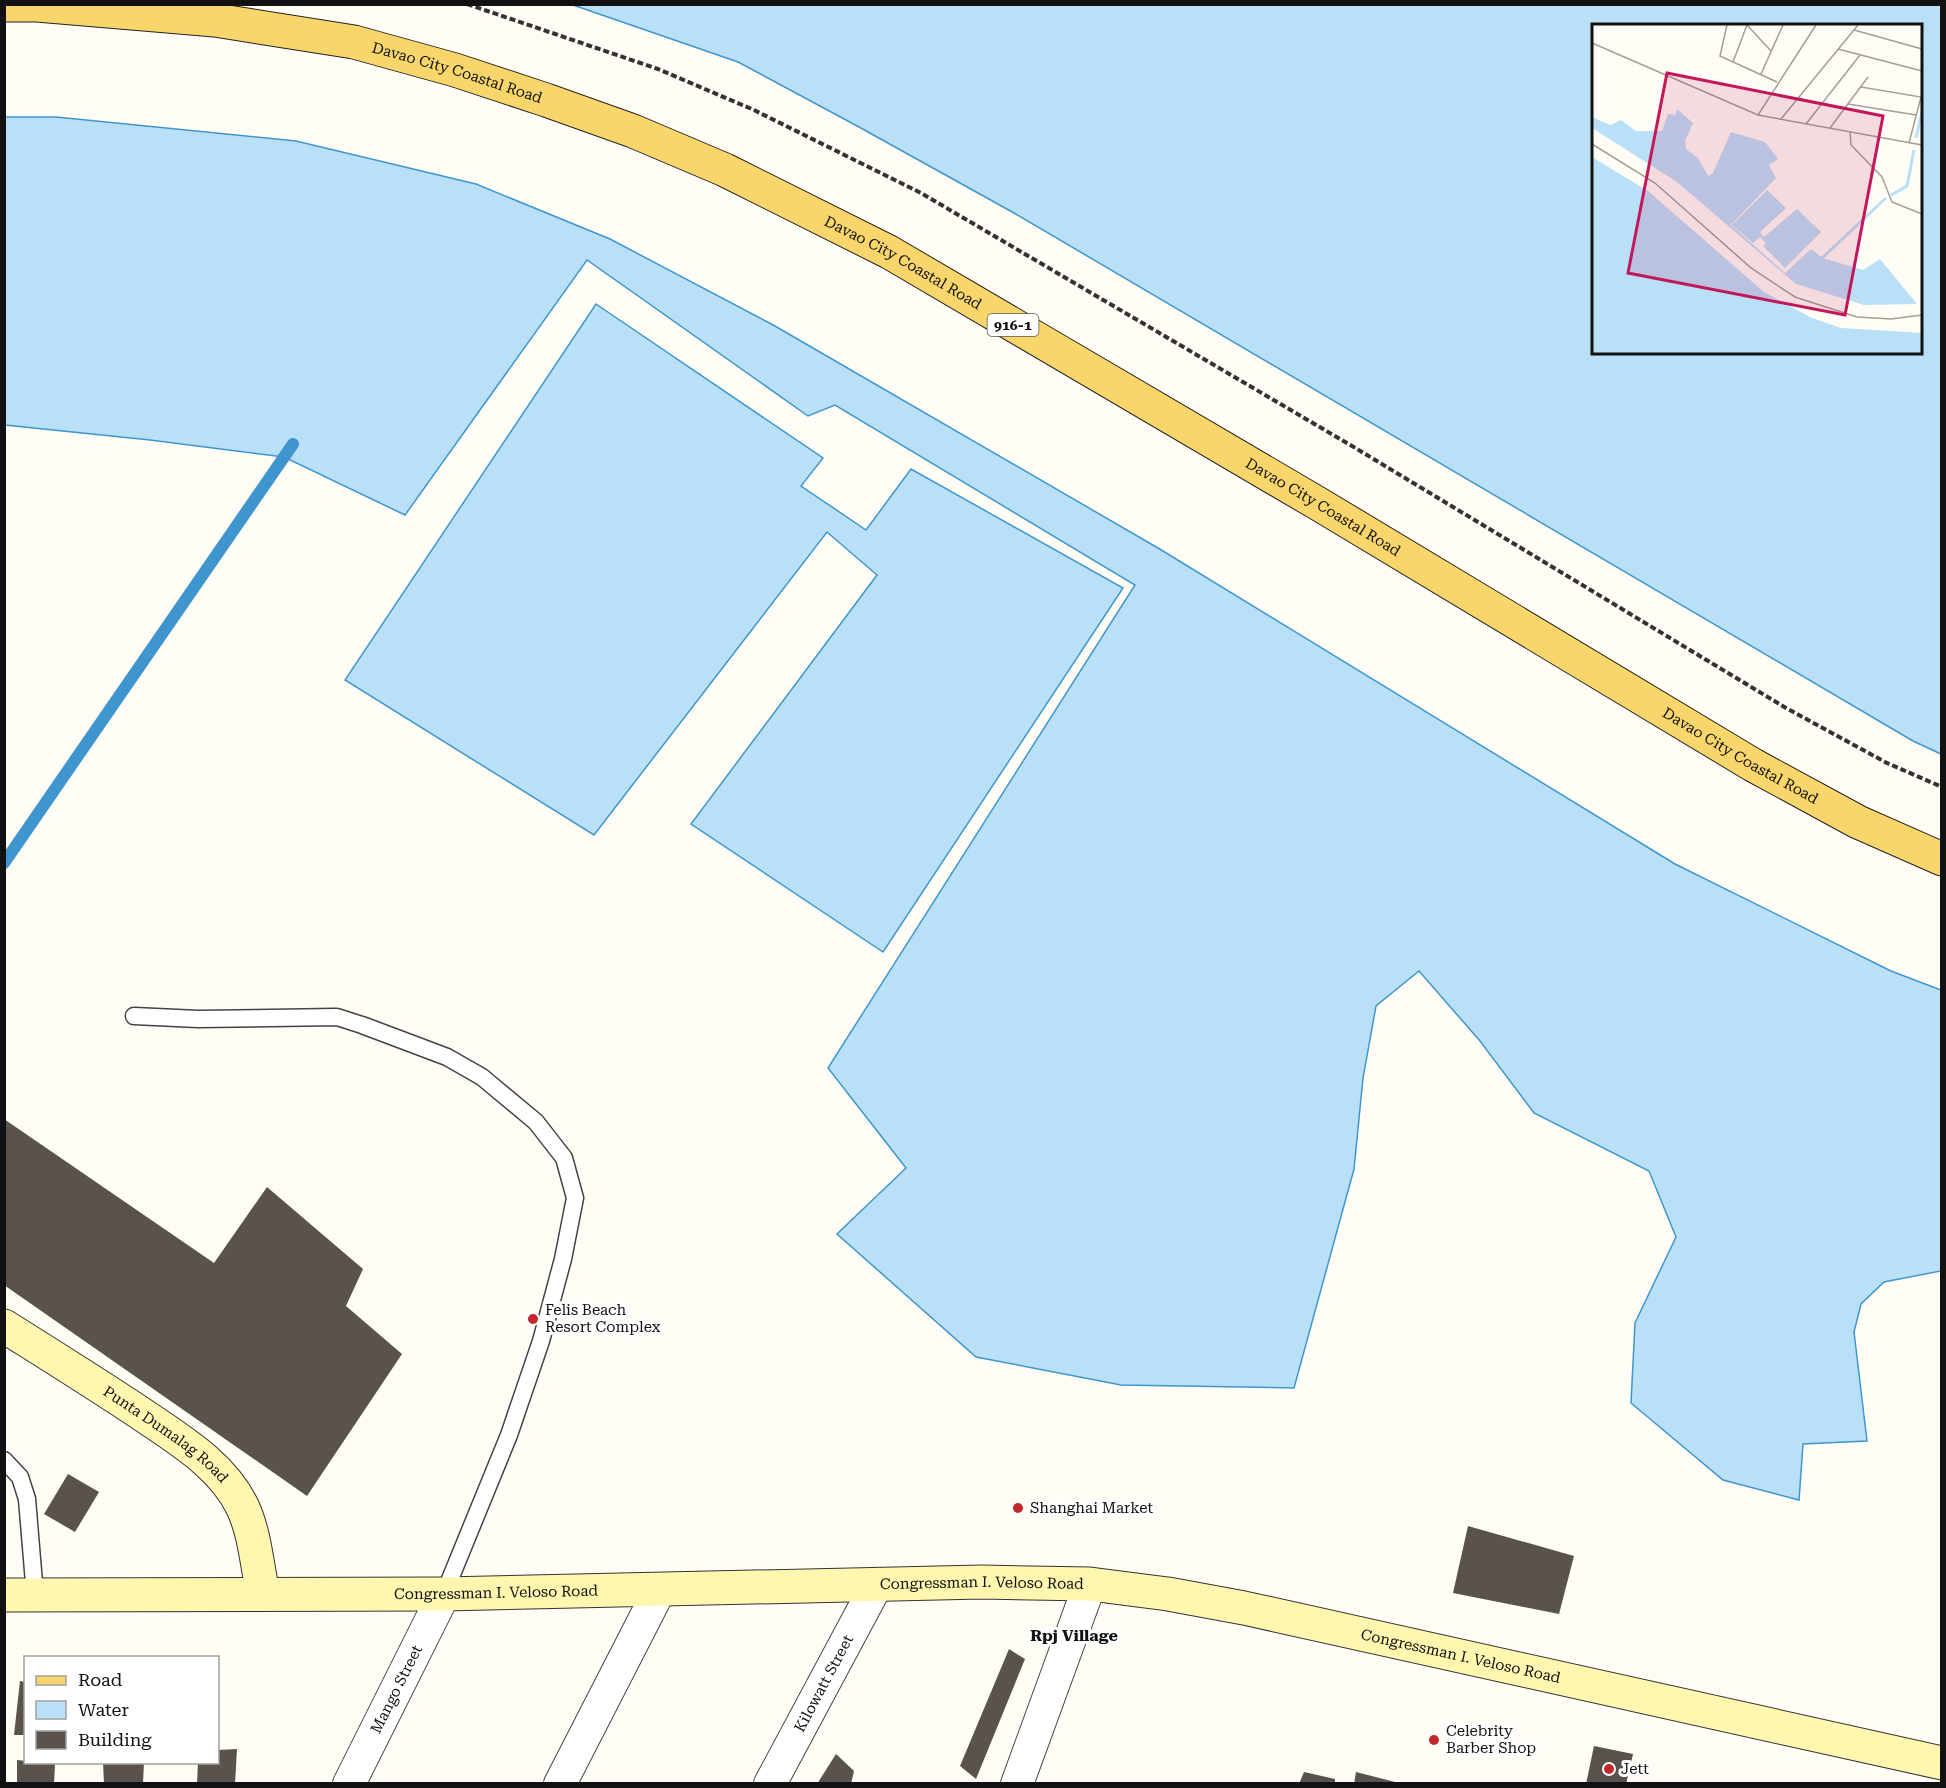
<svg xmlns="http://www.w3.org/2000/svg" width="1946" height="1788" viewBox="0 0 1946 1788" font-family="'Roboto Serif',serif">
<style>
.water{fill:#b9e0f7;stroke:#3f96cf;stroke-width:1.5;fill-rule:evenodd}
.lines{fill:none;stroke-linecap:round;stroke-linejoin:round}
.stream{stroke:#3f96cf;stroke-width:12}
.building{fill:#5a524d}
.lane-casing{stroke:#444;stroke-width:19}
.street-casing{stroke:#444;stroke-width:34}
.secondary-casing{stroke:#333;stroke-width:35}
.primary-casing{stroke:#222;stroke-width:35}
.path{stroke:#333;stroke-width:4;stroke-dasharray:6 3;stroke-linecap:butt}
.lane{stroke:#fff;stroke-width:16}
.street{stroke:#fff;stroke-width:32}
.secondary{stroke:#fff6b0;stroke-width:33}
.primary{stroke:#f9d66b;stroke-width:33}
.poi-dot{fill:#c4262e;stroke:#fff;stroke-width:2}
.labels{text-anchor:middle;dominant-baseline:central;stroke-width:6;stroke-linejoin:round;paint-order:stroke}
.shield{fill:#fff;stroke:#585858;stroke-width:1.5}
.shield-label{font-size:14px;font-weight:bold;fill:#111}
.street-label{font-size:15px;fill:#111;stroke:#fff}
.poi-label{font-size:15px;fill:#111;stroke:#fff;text-anchor:start}
.neighbourhood-label{font-size:16px;font-weight:bold;fill:#111;stroke:#fff}
.inset-river{fill:none;stroke:#b9e0f7;stroke-width:3}
.inset-road{fill:none;stroke:#a09f9a;stroke-width:1.5}
.view{fill:#c2185b;fill-opacity:0.15;stroke:#c2185b;stroke-width:3}
.inset-edge{fill:none;stroke:#111;stroke-width:3}
</style>
<rect width="100%" height="100%" fill="#fffdf5"/>
<!-- water -->
<g class="water">
<path d="M 573,5 L 1941,5 L 1941,754 L 1913,741 L 1014,213 L 859,127 L 738,62 ZM 1594,26 L 1920,26 L 1920,352 L 1594,352 Z"/>
<path d="M 5,117 L 56,117 L 296,141 L 476,184 L 610,239 L 775,326 L 1158,548 L 1675,864 L 1891,971 L 1941,990 L 1941,1271 L 1884,1282 L 1861,1304 L 1854,1332 L 1867,1441 L 1803,1444 L 1799,1500 L 1723,1480 L 1631,1403 L 1635,1323 L 1676,1237 L 1649,1171 L 1534,1113 L 1480,1041 L 1419,971 L 1376,1006 L 1363,1078 L 1354,1169 L 1294,1388 L 1121,1385 L 976,1357 L 837,1234 L 906,1168 L 828,1068 L 1135,585 L 835,405 L 808,416 L 587,260 L 405,515 L 284,457 L 150,440 L 5,425 Z"/>
<path d="M 596,304 L 823,458 L 801,486 L 866,530 L 911,469 L 1123,588 L 883,952 L 691,824 L 877,575 L 827,532 L 594,835 L 345,680 Z"/>
</g>
<g class="lines">
<!-- stream -->
<path class="stream" d="M 4,863 L 293,444"/>
</g>
<!-- building -->
<g class="building">
<path d="M 4,1119 L 214,1263 L 267,1187 L 363,1269 L 346,1306 L 402,1354 L 307,1496 L 4,1285 Z"/>
<path d="M 68,1474 L 99,1492 L 75,1532 L 44,1514 Z"/>
<path d="M 1468,1526 L 1574,1556 L 1559,1614 L 1453,1593 Z"/>
<path d="M 1009,1649 L 1025,1659 L 976,1779 L 960,1766 Z"/>
<path d="M 20,1681 L 26,1682 L 26,1735 L 14,1735 Z"/>
<path d="M 1594,1746 L 1633,1754 L 1626,1784 L 1586,1784 Z"/>
<path d="M 237,1749 L 235,1784 L 197,1784 L 198,1762 L 218,1762 L 218,1750 Z"/>
<path d="M 836,1754 L 854,1771 L 851,1784 L 817,1784 Z"/>
<path d="M 17,1760 L 55,1764 L 54,1784 L 17,1784 Z"/>
<path d="M 103,1762 L 144,1762 L 143,1784 L 104,1784 Z"/>
<path d="M 1304,1772 L 1335,1779 L 1335,1784 L 1299,1784 Z"/>
<path d="M 1356,1772 L 1399,1783 L 1399,1784 L 1354,1784 Z"/>
</g>
<g class="lines">
<defs>
<g id="lane">
<path d="M 134,1016 L 198,1019 L 337,1017 L 362,1025 L 447,1057 L 482,1077 L 536,1122 L 564,1158 L 575,1198 L 563,1259 L 541,1341 L 509,1435 L 444,1594"/>
<path d="M 4,1460 L 20,1477 L 27,1499 L 35,1595"/>
</g>
<g id="street">
<path id="s1" d="M 349,1784 L 444,1594"/>
<path d="M 560,1784 L 660,1589"/>
<path id="s2" d="M 770,1784 L 877,1584"/>
<path d="M 1017,1784 L 1090,1584"/>
</g>
<g id="secondary">
<path id="s3" d="M 4,1326 C 50,1355 95,1383 140,1413 C 178,1439 223,1465 243,1508 C 255,1534 257,1566 263,1593"/>
<path id="s4" d="M 4,1595 L 444,1594 L 982,1582 L 1090,1584 L 1168,1594 L 1244,1608 L 1942,1763"/>
</g>
<g id="primary">
<path id="s5" d="M 4,5 L 37,5 L 215,20 L 354,42 L 455,70 L 546,100 L 633,131 L 725,170 L 889,252 L 1317,503 L 1753,765 L 1858,822 L 1942,859"/>
</g>
</defs>
<!-- lane casing -->
<use href="#lane" class="lane-casing"/>
<!-- street casing -->
<use href="#street" class="street-casing"/>
<!-- secondary casing -->
<use href="#secondary" class="secondary-casing"/>
<!-- primary casing -->
<use href="#primary" class="primary-casing"/>
<!-- path -->
<path class="path" d="M 467,4 L 658,69 L 754,110 L 921,193 L 1352,446 L 1786,708 L 1887,763 L 1942,787"/>
<!-- lane -->
<use href="#lane" class="lane"/>
<!-- street -->
<use href="#street" class="street"/>
<!-- secondary -->
<use href="#secondary" class="secondary"/>
<!-- primary -->
<use href="#primary" class="primary"/>
</g>
<!-- markers -->
<g class="poi-dot">
<circle cx="533" cy="1319" r="6"/>
<circle cx="1018" cy="1508" r="6"/>
<circle cx="1434" cy="1740" r="6"/>
<circle cx="1609" cy="1769" r="6"/>
</g>
<g class="labels">
<!-- shield labels -->
<rect class="shield" x="987.5" y="314" width="51" height="22" rx="4.5"/>
<g class="shield-label">
<text x="1013" y="325">916-1</text>
</g>
<!-- street labels -->
<g class="street-label">
<text stroke="none"><textPath href="#s5" startOffset="460">Davao City Coastal Road</textPath></text>
<text stroke="none"><textPath href="#s5" startOffset="946">Davao City Coastal Road</textPath></text>
<text stroke="none"><textPath href="#s5" startOffset="1432">Davao City Coastal Road</textPath></text>
<text stroke="none"><textPath href="#s5" startOffset="1918">Davao City Coastal Road</textPath></text>
<text stroke="none"><textPath href="#s3" startOffset="195">Punta Dumalag Road</textPath></text>
<text stroke="none"><textPath href="#s4" startOffset="978">Congressman I. Veloso Road</textPath></text>
<text stroke="none"><textPath href="#s4" startOffset="492">Congressman I. Veloso Road</textPath></text>
<text stroke="none"><textPath href="#s4" startOffset="1464">Congressman I. Veloso Road</textPath></text>
<text stroke="none"><textPath href="#s2" startOffset="114">Kilowatt Street</textPath></text>
<text stroke="none"><textPath href="#s1" startOffset="106">Mango Street</textPath></text>
</g>
<!-- poi labels -->
<g class="poi-label">
<text x="545" y="1310">Felis Beach<tspan x="545" dy="17">Resort Complex</tspan></text>
<text x="1030" y="1508">Shanghai Market</text>
<text x="1446" y="1731">Celebrity<tspan x="1446" dy="17">Barber Shop</tspan></text>
<text x="1621" y="1769">Jett</text>
</g>
<!-- neighbourhood labels -->
<g class="neighbourhood-label">
<text x="1074" y="1635">Rpj Village</text>
</g>
</g>
<!-- overview -->
<g transform="translate(1592 24)">
<rect width="330" height="330" fill="#fffdf5"/>
<path d="M 85,85 L 101,99 L 93,117 L 94,125 L 106,134 L 116,152 L 121,149 L 139,108 L 173,118 L 186,135 L 177,141 L 184,154 L 139,201 L 193,249 L 219,225 L 231,234 L 271,246 L 288,235 L 325,280 L 272,281 L 204,260 L 85,158 L 0,104 L 0,93 L 18,101 L 29,96 L 44,107 L 70,107 L 76,90 L 83,91 ZM 0,133 L 56,167 L 172,268 L 220,294 L 249,304 L 330,309 L 330,329 L 0,329 ZM 175,166 L 194,184 L 168,208 L 172,213 L 205,185 L 229,208 L 193,244 L 171,222 L 174,219 L 168,213 L 161,219 L 140,201 Z" fill="#b9e0f7"/>
<path class="inset-river" d="M 324,114 L 330,88M 299,171 L 315,162 L 322,126M 229,235 L 294,174"/>
<path class="inset-road" d="M 135,1 L 128,32 L 185,58M 155,1 L 179,27M 262,6 L 330,25M 0,19 L 166,91 L 330,121M 246,25 L 330,47M 141,38 L 155,1M 169,50 L 191,1M 269,63 L 329,73 L 317,119M 256,80 L 324,91M 166,91 L 224,1M 189,95 L 266,1M 214,100 L 268,31M 238,104 L 276,53M 258,108 L 259,121 L 290,153 L 300,178 L 330,190M 0,120 L 63,159 L 159,244 L 203,273 L 265,293 L 299,295 L 330,291"/>
<path class="view" d="M 75,49 L 291,92 L 253,291 L 36,249 Z"/>
<rect width="330" height="330" class="inset-edge"/>
</g>
<!-- border -->
<rect width="1946" height="1788" fill="none" stroke="#111111" stroke-width="12"/>
<!-- legend -->
<rect x="24" y="1656" width="195" height="108" fill="#ffffff" stroke="#a0a0a0" stroke-width="1.5"/>
<rect x="36" y="1676" width="30" height="9" fill="#f9d66b" stroke="#a0a0a0" stroke-width="1.5"/>
<text x="78" y="1686" font-size="18" fill="#111111">Road</text>
<rect x="36" y="1701" width="30" height="18" fill="#b9e0f7" stroke="#a0a0a0" stroke-width="1.5"/>
<text x="78" y="1716" font-size="18" fill="#111111">Water</text>
<rect x="36" y="1731" width="30" height="18" fill="#5a524d" stroke="#a0a0a0" stroke-width="1.5"/>
<text x="78" y="1746" font-size="18" fill="#111111">Building</text>
</svg>
